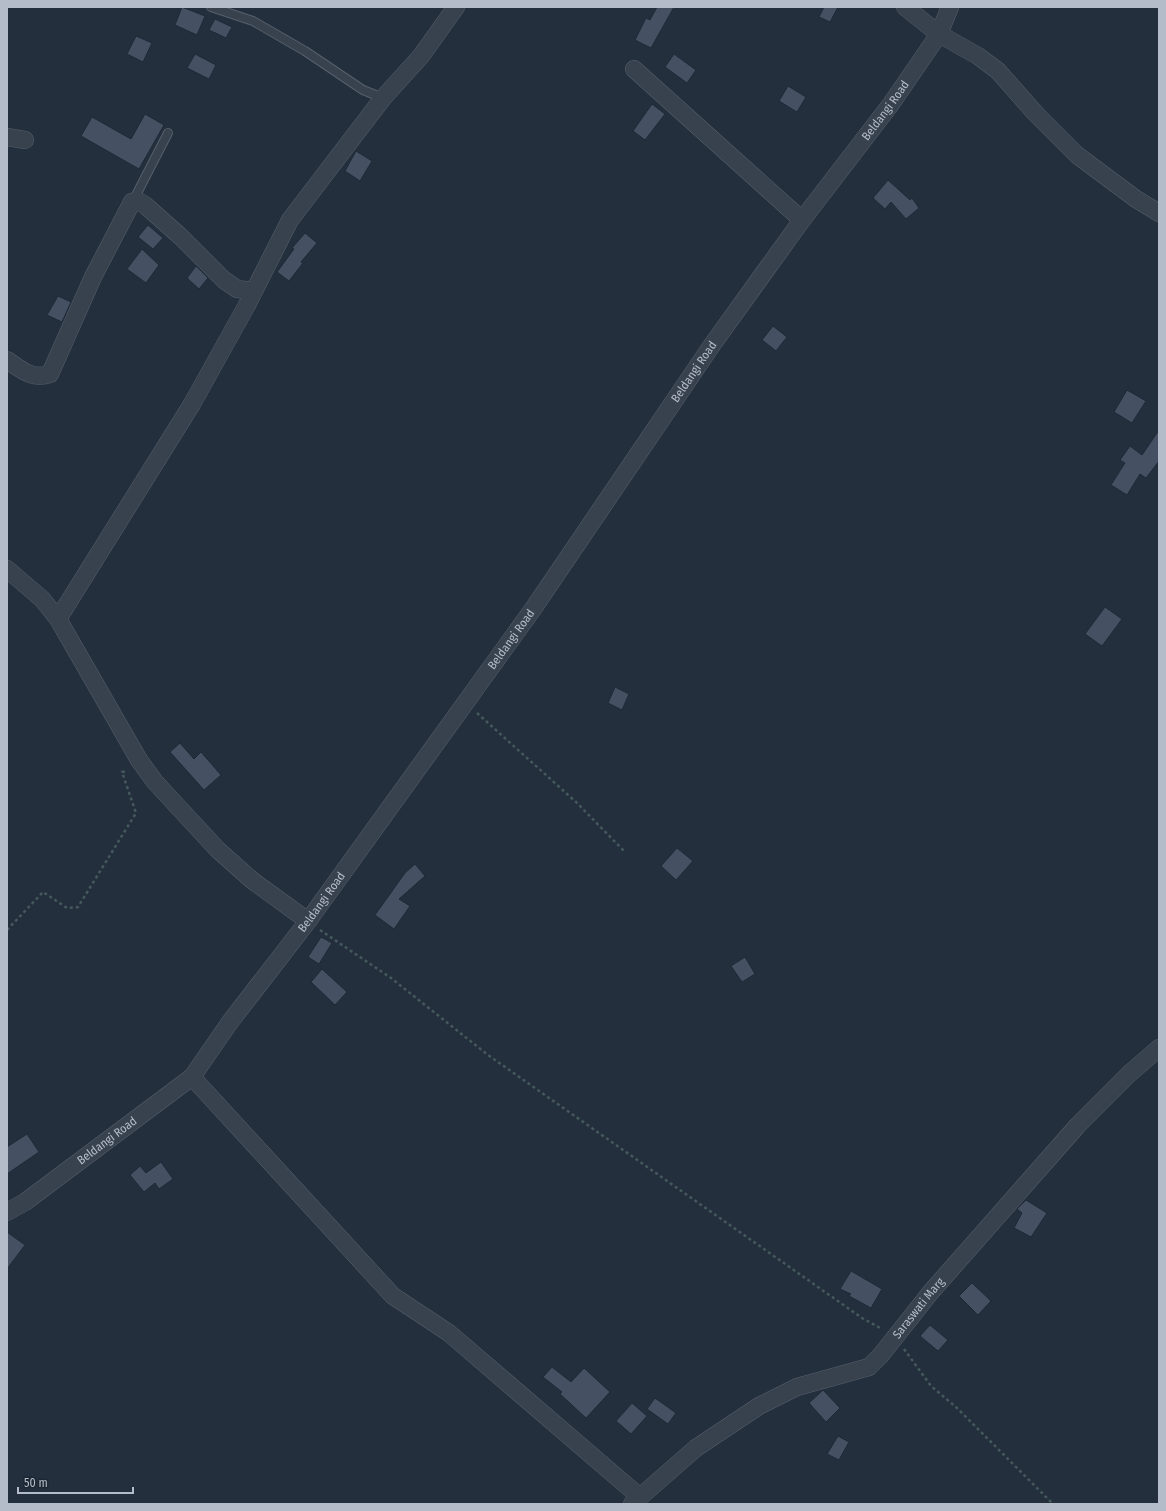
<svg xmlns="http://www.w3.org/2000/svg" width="1166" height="1511" viewBox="0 0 1166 1511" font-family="'Fira Sans Condensed',sans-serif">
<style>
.building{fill:#455162;stroke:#1f2835}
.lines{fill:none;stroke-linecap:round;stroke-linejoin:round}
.lane-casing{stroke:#565f6c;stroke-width:10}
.street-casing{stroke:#565f6c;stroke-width:18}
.path{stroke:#44595c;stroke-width:2.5;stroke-dasharray:3 3;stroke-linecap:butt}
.lane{stroke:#38414e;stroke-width:8}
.street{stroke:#38414e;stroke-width:17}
.labels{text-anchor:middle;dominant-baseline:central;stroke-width:3;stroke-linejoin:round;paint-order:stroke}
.street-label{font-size:12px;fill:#b4bcc9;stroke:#1d2633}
</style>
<rect width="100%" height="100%" fill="#242f3e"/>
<!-- building -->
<g class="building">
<path d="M 182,7 L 205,16 L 197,35 L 175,25 Z"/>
<path d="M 657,7 L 674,7 L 651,48 L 635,40 L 646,18 L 650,20 Z"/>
<path d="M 824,7 L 838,7 L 830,22 L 819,17 Z"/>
<path d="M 215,19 L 232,27 L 226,38 L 209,30 Z"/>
<path d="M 136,36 L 152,43 L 143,62 L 127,54 Z"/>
<path d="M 195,54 L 216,65 L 209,79 L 187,68 Z"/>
<path d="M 674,54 L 696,70 L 687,83 L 665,67 Z"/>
<path d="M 788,86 L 806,97 L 797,112 L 779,101 Z"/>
<path d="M 652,104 L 665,114 L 645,140 L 633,131 Z"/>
<path d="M 145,114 L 164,125 L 139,169 L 81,136 L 92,117 L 131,139 Z"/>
<path d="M 356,151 L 372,161 L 360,181 L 345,171 Z"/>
<path d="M 888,180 L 910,200 L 912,198 L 919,208 L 906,219 L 891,202 L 885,209 L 873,198 Z"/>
<path d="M 148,225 L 163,238 L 153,249 L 138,237 Z"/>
<path d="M 305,233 L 317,243 L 301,262 L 303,263 L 289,281 L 277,272 L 294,249 L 292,248 Z"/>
<path d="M 142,249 L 159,265 L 146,283 L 127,269 Z"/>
<path d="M 196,266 L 208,278 L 199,289 L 187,278 Z"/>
<path d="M 58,296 L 71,302 L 62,322 L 47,315 Z"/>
<path d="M 773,326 L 787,337 L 776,351 L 762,340 Z"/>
<path d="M 1127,390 L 1146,401 L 1132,423 L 1114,412 Z"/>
<path d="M 1159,430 L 1159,461 L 1146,478 L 1140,474 L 1127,495 L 1111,485 L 1125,463 L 1120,460 L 1130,446 L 1142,455 Z"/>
<path d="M 1105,607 L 1122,619 L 1102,646 L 1085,634 Z"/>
<path d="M 615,687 L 629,694 L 622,710 L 608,703 Z"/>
<path d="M 180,743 L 194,759 L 201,752 L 221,775 L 204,790 L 170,752 Z"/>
<path d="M 677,848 L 693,861 L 676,880 L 661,866 Z"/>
<path d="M 415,864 L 425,876 L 399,899 L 410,906 L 394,929 L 375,915 L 405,873 Z"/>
<path d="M 321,937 L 332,943 L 319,964 L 308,957 Z"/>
<path d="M 745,957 L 755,974 L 742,982 L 731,966 Z"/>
<path d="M 322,969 L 347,992 L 335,1005 L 311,982 Z"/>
<path d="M 27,1134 L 39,1152 L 7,1174 L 7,1147 Z"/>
<path d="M 161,1162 L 173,1179 L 159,1189 L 155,1183 L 144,1192 L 130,1175 L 140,1166 L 146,1173 Z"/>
<path d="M 1026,1200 L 1047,1213 L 1031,1237 L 1014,1228 L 1022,1213 L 1017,1209 Z"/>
<path d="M 7,1232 L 25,1245 L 7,1269 Z"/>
<path d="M 851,1271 L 882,1289 L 871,1308 L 849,1296 L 851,1294 L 840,1289 Z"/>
<path d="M 972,1283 L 991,1301 L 978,1315 L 959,1296 Z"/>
<path d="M 930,1325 L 948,1340 L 938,1351 L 920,1336 Z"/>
<path d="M 552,1367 L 571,1382 L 584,1368 L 610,1392 L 586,1418 L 560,1394 L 562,1392 L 543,1377 Z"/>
<path d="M 823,1390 L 840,1408 L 826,1422 L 809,1403 Z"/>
<path d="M 655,1398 L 676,1413 L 668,1424 L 647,1409 Z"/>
<path d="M 632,1403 L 647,1416 L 631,1434 L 616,1421 Z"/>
<path d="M 838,1436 L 849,1442 L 839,1460 L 827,1454 Z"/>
</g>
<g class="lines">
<defs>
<g id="lane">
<path d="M 211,7 L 253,21 L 305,51 L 363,90 L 383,98"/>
<path d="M 133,201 L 168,133"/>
</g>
<g id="street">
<path d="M 905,7 L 939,34 L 978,56 L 998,71 L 1036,114 L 1077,155 L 1136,199 L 1159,213"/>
<path d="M 634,69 L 802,220"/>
<path d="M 7,137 L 25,140"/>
<path d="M 7,360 C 22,370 32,380 50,374 L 93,277 L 132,202 L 138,201 L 145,205 L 181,237 L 224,280 L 237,289 L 254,291"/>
<path d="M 7,569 L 42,599 L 58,619 L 139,760 L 155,782 L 218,850 L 253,881 L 308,921"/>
<path d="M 58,619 L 192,404 L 247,305 L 290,220 L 383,98 L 421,56 L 456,7"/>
<path d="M 192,1077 L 393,1296 L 449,1333 L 640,1497"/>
<path id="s1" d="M 7,1212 L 25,1202 L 192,1077 L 230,1022 L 308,921 L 533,609 L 712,345 L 802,220 L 891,104 L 939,34 L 950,7"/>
<path id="s2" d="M 632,1504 L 696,1448 L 759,1406 L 797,1387 L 869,1367 L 881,1355 L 930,1293 L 1078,1125 L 1129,1074 L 1159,1048"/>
</g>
</defs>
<!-- lane casing -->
<use href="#lane" class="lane-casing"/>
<!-- street casing -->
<use href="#street" class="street-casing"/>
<!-- path -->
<g class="path">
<path d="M 477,713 L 576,802 L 625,852"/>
<path d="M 7,930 L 43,892 L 67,908 L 78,907 L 136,813 L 122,772 L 128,771"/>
<path d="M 320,930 L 391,978 L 488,1055 L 862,1318 L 882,1329"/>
<path d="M 904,1349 L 931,1386 L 957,1408 L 1053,1504"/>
</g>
<!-- lane -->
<use href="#lane" class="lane"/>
<!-- street -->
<use href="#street" class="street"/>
</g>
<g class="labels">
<!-- street labels -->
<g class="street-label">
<text stroke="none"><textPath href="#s1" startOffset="1419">Beldangi Road</textPath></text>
<text stroke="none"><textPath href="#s1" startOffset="1095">Beldangi Road</textPath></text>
<text stroke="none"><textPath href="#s1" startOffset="771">Beldangi Road</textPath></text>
<text stroke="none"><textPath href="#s1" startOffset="447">Beldangi Road</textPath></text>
<text stroke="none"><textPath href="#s1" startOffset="123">Beldangi Road</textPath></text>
<text stroke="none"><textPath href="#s2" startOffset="355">Saraswati Marg</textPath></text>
</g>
</g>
<!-- border -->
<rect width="1166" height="1511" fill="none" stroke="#b4bcc9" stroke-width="16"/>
<!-- scale -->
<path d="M18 1487v6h115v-6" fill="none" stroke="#b4bcc9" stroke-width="2"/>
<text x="24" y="1487" font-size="12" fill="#b4bcc9" stroke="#1d2633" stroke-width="3" paint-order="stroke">50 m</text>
</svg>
